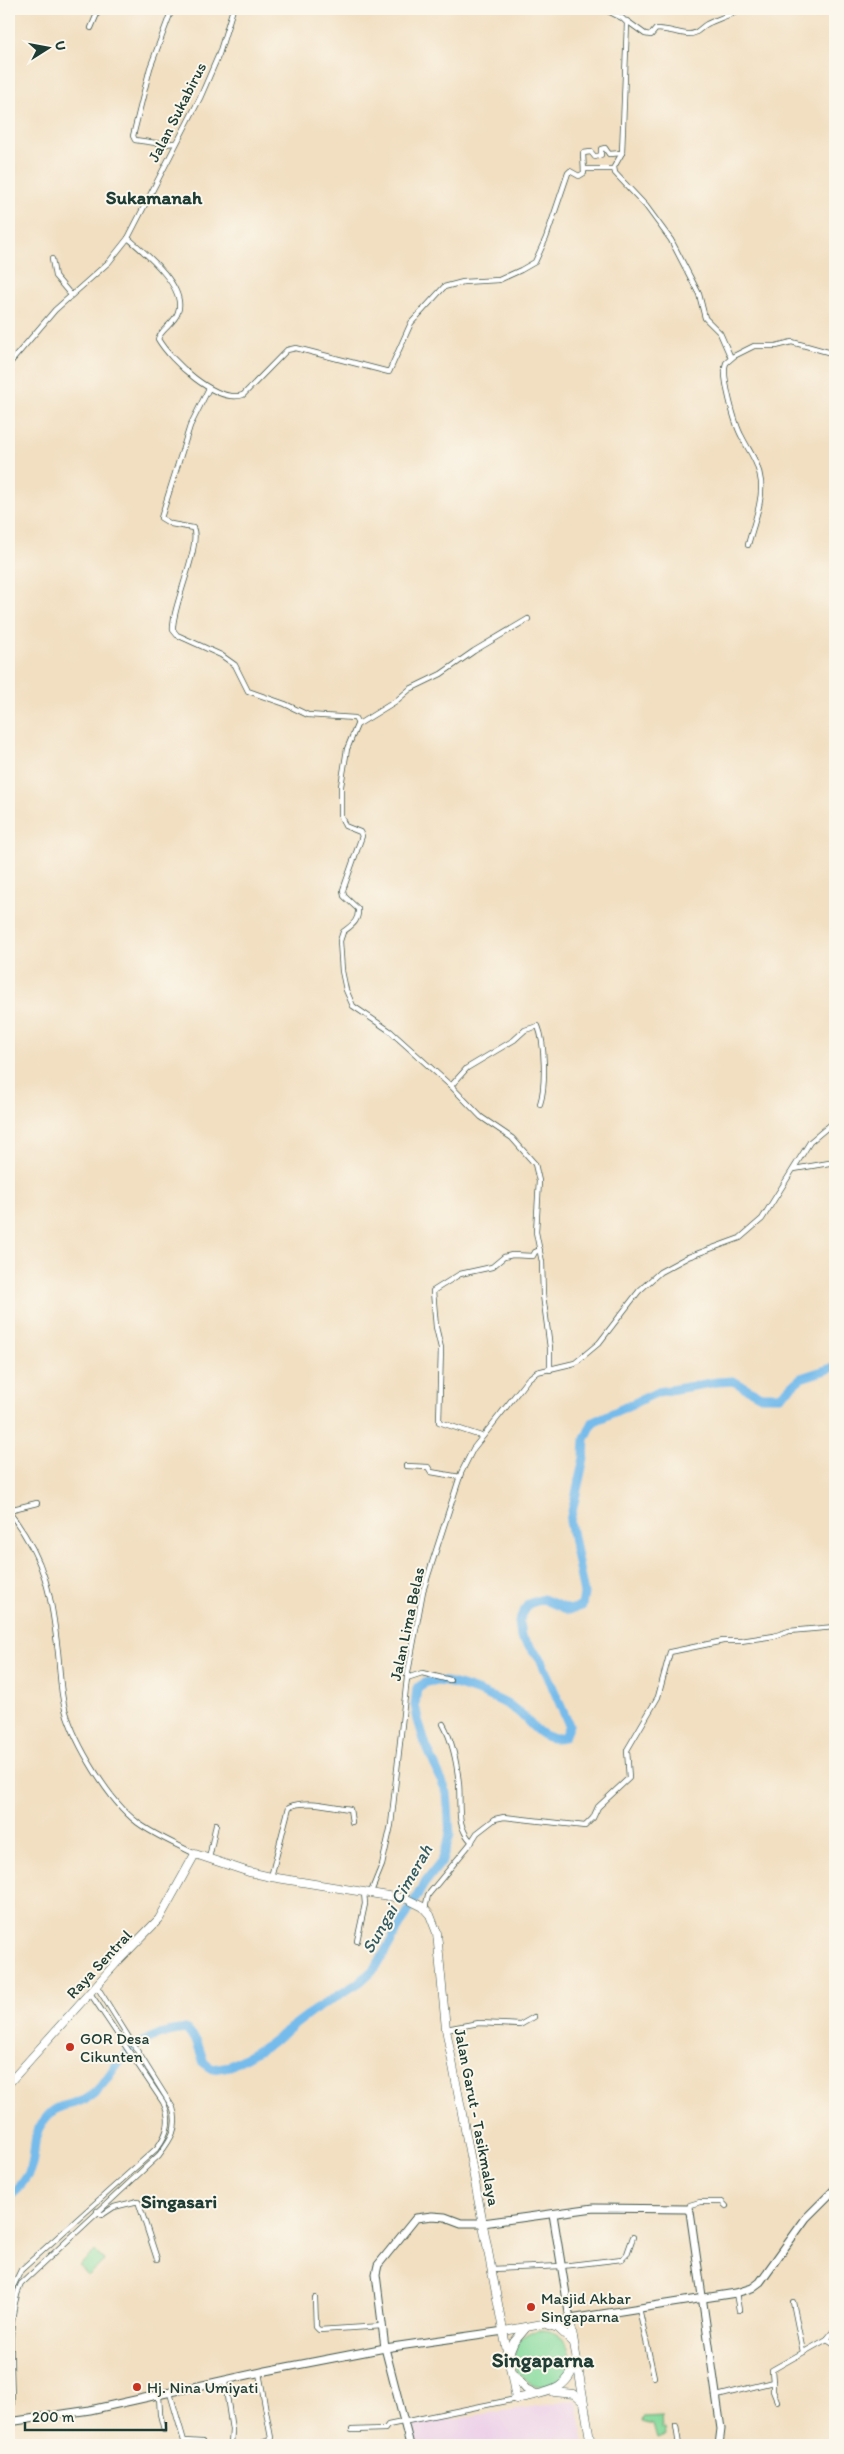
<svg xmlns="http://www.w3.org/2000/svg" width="844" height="2454" viewBox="0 0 844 2454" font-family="Itim,sans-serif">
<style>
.built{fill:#edd1e9}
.green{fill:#86da9d;stroke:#528c68}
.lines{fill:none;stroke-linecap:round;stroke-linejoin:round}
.river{stroke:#74bbeb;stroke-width:9}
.minor-casing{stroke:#3f5549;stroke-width:6}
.secondary-casing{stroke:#3f5549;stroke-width:9}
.primary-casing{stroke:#3f5549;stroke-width:9}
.minor{stroke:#fff;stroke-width:4.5}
.secondary{stroke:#fff;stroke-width:7}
.primary{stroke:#fff;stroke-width:8}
.poi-dot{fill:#c8321e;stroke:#fbf7ec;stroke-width:2}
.labels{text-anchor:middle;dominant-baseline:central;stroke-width:4;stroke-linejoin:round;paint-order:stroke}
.street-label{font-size:16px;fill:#1f3d34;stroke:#fbf7ec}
.poi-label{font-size:16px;fill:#1f3d34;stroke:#fbf7ec;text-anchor:start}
.water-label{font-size:18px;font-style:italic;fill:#345c62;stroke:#fbf7ec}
.quarter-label{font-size:19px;font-weight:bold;fill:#1f3d34;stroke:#fbf7ec}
.district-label{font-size:21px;font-weight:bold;fill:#1f3d34;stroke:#fbf7ec}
</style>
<rect width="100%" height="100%" fill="#fbf7ec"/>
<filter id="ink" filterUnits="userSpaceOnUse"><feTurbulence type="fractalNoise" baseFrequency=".02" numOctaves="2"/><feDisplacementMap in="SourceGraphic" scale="10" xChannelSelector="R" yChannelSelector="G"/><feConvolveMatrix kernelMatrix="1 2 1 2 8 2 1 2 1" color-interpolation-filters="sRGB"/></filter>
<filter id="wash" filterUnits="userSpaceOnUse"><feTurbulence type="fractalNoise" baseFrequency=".0096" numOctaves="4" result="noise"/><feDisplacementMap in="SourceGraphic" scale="20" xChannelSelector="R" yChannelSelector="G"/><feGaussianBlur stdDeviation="1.12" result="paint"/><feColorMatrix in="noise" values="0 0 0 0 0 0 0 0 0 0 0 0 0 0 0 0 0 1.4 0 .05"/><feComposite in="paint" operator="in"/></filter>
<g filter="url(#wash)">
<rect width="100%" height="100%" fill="#f2dfc1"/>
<!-- built -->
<path class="built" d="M 577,2400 L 584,2445 L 415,2445 L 411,2425 Z"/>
<!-- green -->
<g class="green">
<path d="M 95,2251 L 104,2261 L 88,2276 L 79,2266 Z"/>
<circle cx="542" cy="2358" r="28"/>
<path d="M 661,2416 L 662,2429 L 665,2429 L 666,2436 L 657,2439 L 653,2425 L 642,2422 L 643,2417 Z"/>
</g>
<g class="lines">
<!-- river -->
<path class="river" d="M 9,2198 C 17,2190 27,2179 31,2168 C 36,2153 32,2137 42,2123 C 58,2100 67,2109 87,2098 C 99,2092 107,2078 115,2067 C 133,2043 156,2032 186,2029 L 197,2042 L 204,2063 L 213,2069 L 230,2066 L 268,2045 L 313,2011 L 360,1982 L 376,1967 L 424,1884 L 442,1861 L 450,1835 L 447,1793 L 425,1743 L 418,1720 L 415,1705 L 417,1688 C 420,1686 424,1683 427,1682 C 445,1676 502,1699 517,1711 C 533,1724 541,1743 564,1737 L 569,1725 L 540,1658 L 521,1637 L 519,1621 L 528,1604 L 543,1599 L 569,1610 L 582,1606 L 584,1594 L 570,1521 L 584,1458 L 585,1439 L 593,1422 L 658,1392 L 717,1382 L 733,1381 L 761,1396 L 780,1396 L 801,1378 L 835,1367"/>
</g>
</g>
<g filter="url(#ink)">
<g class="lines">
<defs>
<g id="minor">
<path d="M 136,9 L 172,10"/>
<path d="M 172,9 L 150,68 L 133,136 L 135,140 L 163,144 L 176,143"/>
<path d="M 627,21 L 645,34 L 651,35 L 656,29 C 669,29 676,33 687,34 C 697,35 700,28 707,24 C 719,18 729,16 740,9"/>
<path d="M 91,28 L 99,9"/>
<path d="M 622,153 L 614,167 L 615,173 L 646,206 L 671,240 L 699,294 L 705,318 L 720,333 L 731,358"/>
<path d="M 584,169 L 613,169"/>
<path d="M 128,238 C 144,252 187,287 178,312 C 175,323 161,329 158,339 C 170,360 216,404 243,395 L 287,350 L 296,348 L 389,372 L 411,323 L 444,287 L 463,282 L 499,280 L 521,270 L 535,262 L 546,238 L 568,173 L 570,171 L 579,176 L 584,173 L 583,153 L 591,152 L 595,157 L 601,155 L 601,149 L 605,148 L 609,154 L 622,153 L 627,23 L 622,18 L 604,9"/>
<path d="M 52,259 L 55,276 L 71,295"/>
<path d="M 831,354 L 835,345"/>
<path d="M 9,364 L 55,310 L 109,262 L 128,238 L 200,98 L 219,54 L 233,9"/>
<path d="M 209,388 L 190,426 L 161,518 L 171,524 L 193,528 C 202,544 171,609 173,630 L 177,635 L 221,655 L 235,665 L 248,691 L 285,704 L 308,715 L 355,718 L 358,724"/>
<path d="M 748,545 C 753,525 763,502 761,482 C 759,463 750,453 742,437 C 735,425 721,375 726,363 L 734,356 L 754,346 L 776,346 L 792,342 L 835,354"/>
<path d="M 528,619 L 474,651 L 441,674 L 410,689 L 396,701 L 357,725 L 347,749 L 341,786 L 341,816 L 345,826 L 360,832 L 362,836 L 343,890 L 344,896 L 358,909 C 359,921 352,925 343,932 L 340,941 L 342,971 L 346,990 L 353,1006 L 390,1031 L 451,1086 L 481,1117 L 512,1138 L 535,1164 L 539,1181 L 536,1232 L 542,1262 L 543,1295 L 550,1348 L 550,1370"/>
<path d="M 451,1086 L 467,1068 L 514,1040 L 525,1030 L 538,1026 C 545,1043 546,1086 540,1104"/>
<path d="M 794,1169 L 835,1162"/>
<path d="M 481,1436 L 439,1422 L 441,1348 L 436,1327 L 433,1291 L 460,1274 L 492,1267 L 504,1257 L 512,1255 L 533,1256 L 535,1252 L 540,1250"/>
<path d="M 406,1466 L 428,1467 L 431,1472 L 460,1477"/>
<path d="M 9,1510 L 37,1503"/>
<path d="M 9,1512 C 46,1560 51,1594 58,1652 C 60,1671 60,1691 65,1709 C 75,1744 109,1801 138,1823 C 156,1836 176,1844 195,1854"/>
<path d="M 407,1678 L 422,1673 L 450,1680"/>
<path d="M 443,1724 C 453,1742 457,1764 459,1784 C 461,1805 455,1826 472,1842"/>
<path d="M 209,1859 L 216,1824"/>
<path d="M 271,1877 L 289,1807 C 306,1799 332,1807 350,1809 L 352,1822"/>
<path d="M 371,1892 L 382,1865 L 391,1825 L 407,1678 L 423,1591 L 461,1473 L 473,1449 L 528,1379 L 537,1372 L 575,1363 L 599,1343 L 639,1291 L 660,1272 L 688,1257 L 740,1238 L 762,1219 L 810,1142 L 835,1121"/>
<path d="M 425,1909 L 428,1895 L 470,1844 L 477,1833 L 495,1819 L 504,1817 L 585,1826 L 593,1818 L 598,1807 L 629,1778 L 627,1750 L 658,1697 L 670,1652 L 723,1641 L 741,1641 L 774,1636 L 789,1631 L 835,1627"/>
<path d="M 357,1941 L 365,1904 L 364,1892"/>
<path d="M 446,2029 L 479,2023 L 520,2025 L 534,2017"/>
<path d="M 689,2210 L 690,2205 L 700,2202 L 722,2202 L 726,2206"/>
<path d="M 97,2211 L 102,2215 L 114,2207 L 138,2201 L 157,2259"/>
<path d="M 492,2269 L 562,2266 L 622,2259 L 627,2254 L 633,2237"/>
<path d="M 736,2293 L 739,2310"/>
<path d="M 9,2295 L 21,2270 L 157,2148 C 168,2133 172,2120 163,2102 L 90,1993"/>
<path d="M 315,2298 L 316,2327 L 319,2330 L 383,2326"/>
<path d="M 793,2302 L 803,2352"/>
<path d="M 639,2308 L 654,2377"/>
<path d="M 827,2339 L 835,2344"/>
<path d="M 259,2373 L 271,2438 L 270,2441 L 264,2442 L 264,2445"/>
<path d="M 225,2382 L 232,2430 L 231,2445"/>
<path d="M 773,2382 L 773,2391 L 777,2401"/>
<path d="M 170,2393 L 184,2441 L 202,2442"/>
<path d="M 159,2395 L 160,2414 L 164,2430"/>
<path d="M 717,2396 L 773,2382 L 772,2370 L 827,2339 L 835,2329"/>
<path d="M 9,2415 L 12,2406 C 12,2370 6,2316 21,2284 L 159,2155 C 171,2139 179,2128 173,2108 L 96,1985"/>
<path d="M 676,2426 L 679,2445"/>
<path d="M 352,2430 L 385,2429 L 388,2425 L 516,2399"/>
</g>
<g id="secondary">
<path d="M 553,2214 L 570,2319 L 736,2293 L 752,2288 L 760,2282 L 806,2218 L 835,2189"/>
<path d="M 9,2422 L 90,2410 L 266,2371 L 385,2348 L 504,2331"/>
<path d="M 410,2445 L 385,2348 L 376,2274 L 378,2265 L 416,2218 L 432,2216 L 445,2217 L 461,2223 L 483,2223 L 594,2208 L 687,2209 L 690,2212 L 721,2429 L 719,2445"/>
</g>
<g id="primary">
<path d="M 9,2083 L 118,1961 L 159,1919 L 195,1854 L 249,1872 L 271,1877 L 407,1899 L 423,1907 L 430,1915 L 437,1933 L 446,2029 L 516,2399 C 546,2392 568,2393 576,2360"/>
<path d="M 548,2325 L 558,2328 L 573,2342"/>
<path d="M 504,2331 L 570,2319 L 591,2445"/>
<path d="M 509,2354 L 514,2342 L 525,2329"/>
<path d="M 514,2375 L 526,2389 L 536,2394"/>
<path d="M 554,2392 L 574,2394 L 583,2402"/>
</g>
</defs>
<!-- minor casing -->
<use href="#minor" class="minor-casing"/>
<!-- secondary casing -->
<use href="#secondary" class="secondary-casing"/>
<!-- primary casing -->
<use href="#primary" class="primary-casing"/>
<!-- minor -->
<use href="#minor" class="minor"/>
<!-- secondary -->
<use href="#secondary" class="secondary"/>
<!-- primary -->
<use href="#primary" class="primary"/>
</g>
</g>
<!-- markers -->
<g class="poi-dot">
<circle cx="70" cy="2047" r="5"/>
<circle cx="531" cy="2307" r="5"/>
<circle cx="137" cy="2387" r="5"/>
</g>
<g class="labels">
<!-- street labels -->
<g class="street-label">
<text transform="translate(177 112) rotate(-63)">Jalan Sukabirus</text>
<text transform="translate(407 1624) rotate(-78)">Jalan Lima Belas</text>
<text transform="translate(99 1964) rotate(-47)">Raya Sentral</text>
<text transform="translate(477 2117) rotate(79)">Jalan Garut - Tasikmalaya</text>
</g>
<!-- poi labels -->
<g class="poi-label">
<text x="80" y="2038">GOR Desa<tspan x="80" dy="18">Cikunten</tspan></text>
<text x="541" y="2298">Masjid Akbar<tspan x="541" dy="18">Singaparna</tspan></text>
<text x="147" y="2387">Hj. Nina Umiyati</text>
</g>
<!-- water labels -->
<g class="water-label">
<text transform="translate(397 1899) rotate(-60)">Sungai Cimerah</text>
</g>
<!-- quarter labels -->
<g class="quarter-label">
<text x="154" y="197">Sukamanah</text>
<text x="179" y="2201">Singasari</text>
</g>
<!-- district labels -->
<g class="district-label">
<text x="543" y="2359">Singaparna</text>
</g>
</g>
<!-- margin -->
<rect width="844" height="2454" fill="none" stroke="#fbf7ec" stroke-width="30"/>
<!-- north arrow -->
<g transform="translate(48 48) rotate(79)" stroke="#fbf7ec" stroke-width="4" paint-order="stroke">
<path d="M0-4L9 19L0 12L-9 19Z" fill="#1f3d34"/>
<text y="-8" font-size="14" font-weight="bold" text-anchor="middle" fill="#1f3d34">U</text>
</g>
<!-- scale -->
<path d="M25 2422v8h141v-8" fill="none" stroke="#1f3d34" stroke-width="2.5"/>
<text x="32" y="2422" font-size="15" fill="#1f3d34" stroke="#fbf7ec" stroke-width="4" paint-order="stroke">200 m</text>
</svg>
